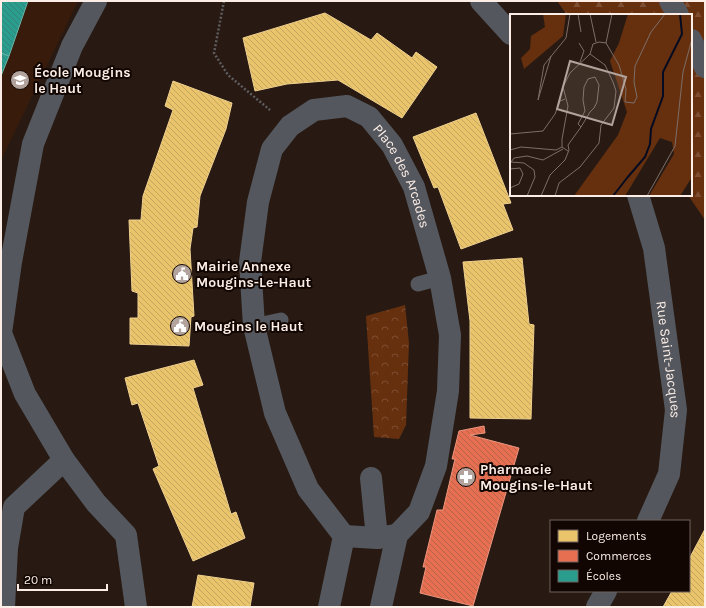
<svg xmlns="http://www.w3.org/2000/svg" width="706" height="608" viewBox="0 0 706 608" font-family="Karla,sans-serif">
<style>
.built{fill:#381b0a}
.forest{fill:url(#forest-firs)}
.park{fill:url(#park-crowns)}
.homes{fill:url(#homes-back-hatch);stroke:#efd08f}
.shops{fill:url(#shops-back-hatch);stroke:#ed957e}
.schools{fill:url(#schools-back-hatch);stroke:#69b5a9}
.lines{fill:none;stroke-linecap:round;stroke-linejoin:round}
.path{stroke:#5e5d5f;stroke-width:2.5;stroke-dasharray:2 2;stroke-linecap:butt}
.service{stroke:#54585e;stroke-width:15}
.pedestrian{stroke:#54585e;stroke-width:22}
.minor{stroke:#54585e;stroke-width:22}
.labels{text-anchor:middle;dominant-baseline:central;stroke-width:4;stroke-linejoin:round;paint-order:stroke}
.poi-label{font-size:14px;font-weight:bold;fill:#fcede6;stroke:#110602;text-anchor:start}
.street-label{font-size:14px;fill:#fcede6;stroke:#110602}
.inset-river{fill:none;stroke:#040b20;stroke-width:2}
.inset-road{fill:none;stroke:#7d6e67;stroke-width:1}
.view{fill:#b2a39c;fill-opacity:0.15;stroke:#b2a39c;stroke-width:2}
.inset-edge{fill:none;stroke:#fcede6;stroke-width:2}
</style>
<defs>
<pattern id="forest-firs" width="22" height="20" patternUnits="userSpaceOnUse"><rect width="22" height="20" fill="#66300f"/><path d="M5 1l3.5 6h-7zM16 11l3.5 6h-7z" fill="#7d4e32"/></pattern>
<pattern id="park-crowns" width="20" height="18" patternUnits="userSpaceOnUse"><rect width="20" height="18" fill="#66300f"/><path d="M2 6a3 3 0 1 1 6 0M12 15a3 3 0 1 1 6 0" fill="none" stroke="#7d4e32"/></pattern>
<pattern id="homes-back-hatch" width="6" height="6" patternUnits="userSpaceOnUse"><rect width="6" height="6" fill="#e9c46a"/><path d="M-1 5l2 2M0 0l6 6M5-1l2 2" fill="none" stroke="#c2a561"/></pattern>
<pattern id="shops-back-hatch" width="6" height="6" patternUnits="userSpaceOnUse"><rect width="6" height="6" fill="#e76f51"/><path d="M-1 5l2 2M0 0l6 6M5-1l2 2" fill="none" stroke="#b8634d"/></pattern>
<pattern id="schools-back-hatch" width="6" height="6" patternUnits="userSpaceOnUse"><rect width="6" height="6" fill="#2a9d8f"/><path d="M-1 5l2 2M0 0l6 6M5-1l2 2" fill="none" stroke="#348379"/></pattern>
</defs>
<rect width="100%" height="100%" fill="#281a12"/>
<!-- built -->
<path class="built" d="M 1,1 L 78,1 L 1,160 Z"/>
<!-- forest -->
<path class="forest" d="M 557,1 L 705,1 L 705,220 L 688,195 L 691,195 L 691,15 L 567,15 Z"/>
<!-- park -->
<path class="park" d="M 405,305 L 409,343 L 406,425 L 399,439 L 374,437 L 366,316 Z"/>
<!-- homes -->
<g class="homes">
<path d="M 325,13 L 371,40 L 377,33 L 412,58 L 416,52 L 437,67 L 402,118 L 338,80 L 287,84 L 255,91 L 243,38 Z"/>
<path d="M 173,81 L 232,103 L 226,129 L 200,196 L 197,227 L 193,228 L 190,249 L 194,316 L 191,317 L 189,346 L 130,344 L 130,318 L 138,318 L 138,293 L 132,291 L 129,220 L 141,220 L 143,196 L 173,110 L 165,106 Z"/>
<path d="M 476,113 L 511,203 L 503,204 L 513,230 L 461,249 L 438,187 L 434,188 L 413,137 Z"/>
<path d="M 522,258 L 529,324 L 534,325 L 531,419 L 470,418 L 470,321 L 463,262 Z"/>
<path d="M 194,360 L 203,385 L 193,388 L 231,514 L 236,512 L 245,538 L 193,561 L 153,469 L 159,466 L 138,403 L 132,405 L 125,378 Z"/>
<path d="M 705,529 L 705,607 L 663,607 L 672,591 L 689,591 L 689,559 Z"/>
<path d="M 198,575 L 254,583 L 250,607 L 192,607 Z"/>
</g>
<!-- shops -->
<path class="shops" d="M 484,426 L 485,433 L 470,435 L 519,448 L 473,606 L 420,593 L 426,567 L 423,567 L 437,510 L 443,510 L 455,459 L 452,459 L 459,431 Z"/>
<!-- schools -->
<g class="schools">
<path d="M 1,1 L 28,1 L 9,56 L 1,53 Z"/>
<path d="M 1,53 L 9,56 L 1,76 Z"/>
</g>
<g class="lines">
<!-- path -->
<path class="path" d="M 224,1 L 214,53 L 228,75 L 270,110"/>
<!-- service -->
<g class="service">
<path d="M 418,284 L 440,278"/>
<path d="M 254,326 L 281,320"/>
</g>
<!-- pedestrian -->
<path class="pedestrian" d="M 371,478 L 377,538"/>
<!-- minor -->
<g class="minor">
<path d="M 96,1 L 72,46 L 33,144 L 11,262 L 1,333 L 25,394 L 64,460 L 96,503 L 126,535 L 136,607"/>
<path d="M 481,1 L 511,34"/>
<path d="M 670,1 L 678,15"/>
<path d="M 691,40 L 705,67"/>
<path id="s1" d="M 638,195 L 654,248 L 676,410 L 669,474 L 648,521"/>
<path d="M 344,536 L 377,538 L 397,535"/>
<path d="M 4,607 L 7,548 L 14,507 L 64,460"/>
<path id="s2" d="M 329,607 L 344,536 L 308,489 L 275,413 L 254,326 L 250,262 L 258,202 L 272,149 L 290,126 L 314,110 L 347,106 L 369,117 L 392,145 L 414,187 L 440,278 L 450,335 L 448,391 L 436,466 L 419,512 L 397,535 L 381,607"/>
<path d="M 597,607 L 606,591"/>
</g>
</g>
<!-- icons -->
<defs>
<symbol id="school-disc" viewBox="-11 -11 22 22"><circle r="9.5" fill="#b2a39c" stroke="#110602"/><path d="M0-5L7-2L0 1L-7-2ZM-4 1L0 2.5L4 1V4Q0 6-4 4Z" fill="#fff"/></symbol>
<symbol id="civic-disc" viewBox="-11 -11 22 22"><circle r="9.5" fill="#b2a39c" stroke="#110602"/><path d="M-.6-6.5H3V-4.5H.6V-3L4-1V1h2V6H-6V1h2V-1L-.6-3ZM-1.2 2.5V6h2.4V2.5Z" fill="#fff"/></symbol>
<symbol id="pharmacy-disc" viewBox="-11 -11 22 22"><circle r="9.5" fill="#b2a39c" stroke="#110602"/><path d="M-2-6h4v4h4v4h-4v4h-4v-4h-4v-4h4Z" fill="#fff"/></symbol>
</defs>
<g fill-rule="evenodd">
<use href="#school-disc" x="9" y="69" width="22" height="22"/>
<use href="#civic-disc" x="171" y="263" width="22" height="22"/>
<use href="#civic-disc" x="169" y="315" width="22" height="22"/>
<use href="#pharmacy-disc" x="455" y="466" width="22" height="22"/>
</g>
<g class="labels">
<!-- poi labels -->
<g class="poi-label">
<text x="34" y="72">École Mougins<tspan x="34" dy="16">le Haut</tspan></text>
<text x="196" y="266">Mairie Annexe<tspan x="196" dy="16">Mougins-Le-Haut</tspan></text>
<text x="194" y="326">Mougins le Haut</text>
<text x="480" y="469">Pharmacie<tspan x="480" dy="16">Mougins-le-Haut</tspan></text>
</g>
<!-- street labels -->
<g class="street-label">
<text stroke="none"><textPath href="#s2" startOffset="668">Place des Arcades</textPath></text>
<text stroke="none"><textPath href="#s1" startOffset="168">Rue Saint-Jacques</textPath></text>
</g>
</g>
<!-- overview -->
<g transform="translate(510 14)">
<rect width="182" height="182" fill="#281a12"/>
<path d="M 33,0 L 56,0 L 53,22 L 14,55 L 11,44 L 20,35 L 21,22 L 35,13 ZM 118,0 L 182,0 L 182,163 L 170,182 L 139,182 L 164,140 L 162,128 L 150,124 L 115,182 L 64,182 L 108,121 L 117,98 L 100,47 L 109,29 Z" fill="#66300f"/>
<path class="inset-river" d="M 117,164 L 135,143 L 140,130 L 141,115 L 153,82 L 153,58 L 172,20 L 170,0M 103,182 L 117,164"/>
<path class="inset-road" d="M 68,0 L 71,18M 80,0 L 86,28M 69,29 L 74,37 L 70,48M 96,29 L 102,0M 41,42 L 28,86 L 34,51 L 56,24 L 60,0M 0,120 L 33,117 L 45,100 L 50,87 L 55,85M 58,131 L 71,113 L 80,98 L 84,94 L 87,88 L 89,71 L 85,63 L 78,65 L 74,73 L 73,86 L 75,97 L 68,110 L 71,113M 0,136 L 11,133 L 46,136 L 52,133M 58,137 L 52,133 L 52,125 L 58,92 L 53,73 L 60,59 L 80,40 L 83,30 L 89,28 L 96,29 L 109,51 L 116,75 L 115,88 L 124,89 L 127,83 L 124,68 L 125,52 L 141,18 L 155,0M 0,155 L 10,154 L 13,160 L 9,170 L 0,174M 17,182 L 25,163 L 24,156 L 14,149 L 1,148 L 4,144 L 17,142 L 33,146 L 53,135M 31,182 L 40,161 L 55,146 L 59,136 L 58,131M 45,182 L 49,169 L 70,153 L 89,129 L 91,111 L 104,94 L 106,77 L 103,68 L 95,51 L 80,40M 137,182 L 165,132 L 173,58 L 182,25"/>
<path class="view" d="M 60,47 L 116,63 L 102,111 L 47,95 Z"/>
<rect width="182" height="182" class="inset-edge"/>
</g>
<!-- border -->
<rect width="706" height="608" fill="none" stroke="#fcede6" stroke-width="4"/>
<!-- legend -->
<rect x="550" y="520" width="140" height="72" fill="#110602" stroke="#6f625d"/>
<rect x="558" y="530" width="20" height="12" fill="#e9c46a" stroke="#6f625d"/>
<text x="586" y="540" font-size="12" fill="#fcede6">Logements</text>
<rect x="558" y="550" width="20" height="12" fill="#e76f51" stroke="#6f625d"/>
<text x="586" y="560" font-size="12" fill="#fcede6">Commerces</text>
<rect x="558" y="570" width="20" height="12" fill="#2a9d8f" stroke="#6f625d"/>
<text x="586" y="580" font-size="12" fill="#fcede6">Écoles</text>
<!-- scale -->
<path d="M18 584v6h89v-6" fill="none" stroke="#fcede6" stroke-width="2"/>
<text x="24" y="584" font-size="12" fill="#fcede6" stroke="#110602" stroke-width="3" paint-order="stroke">20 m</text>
</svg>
